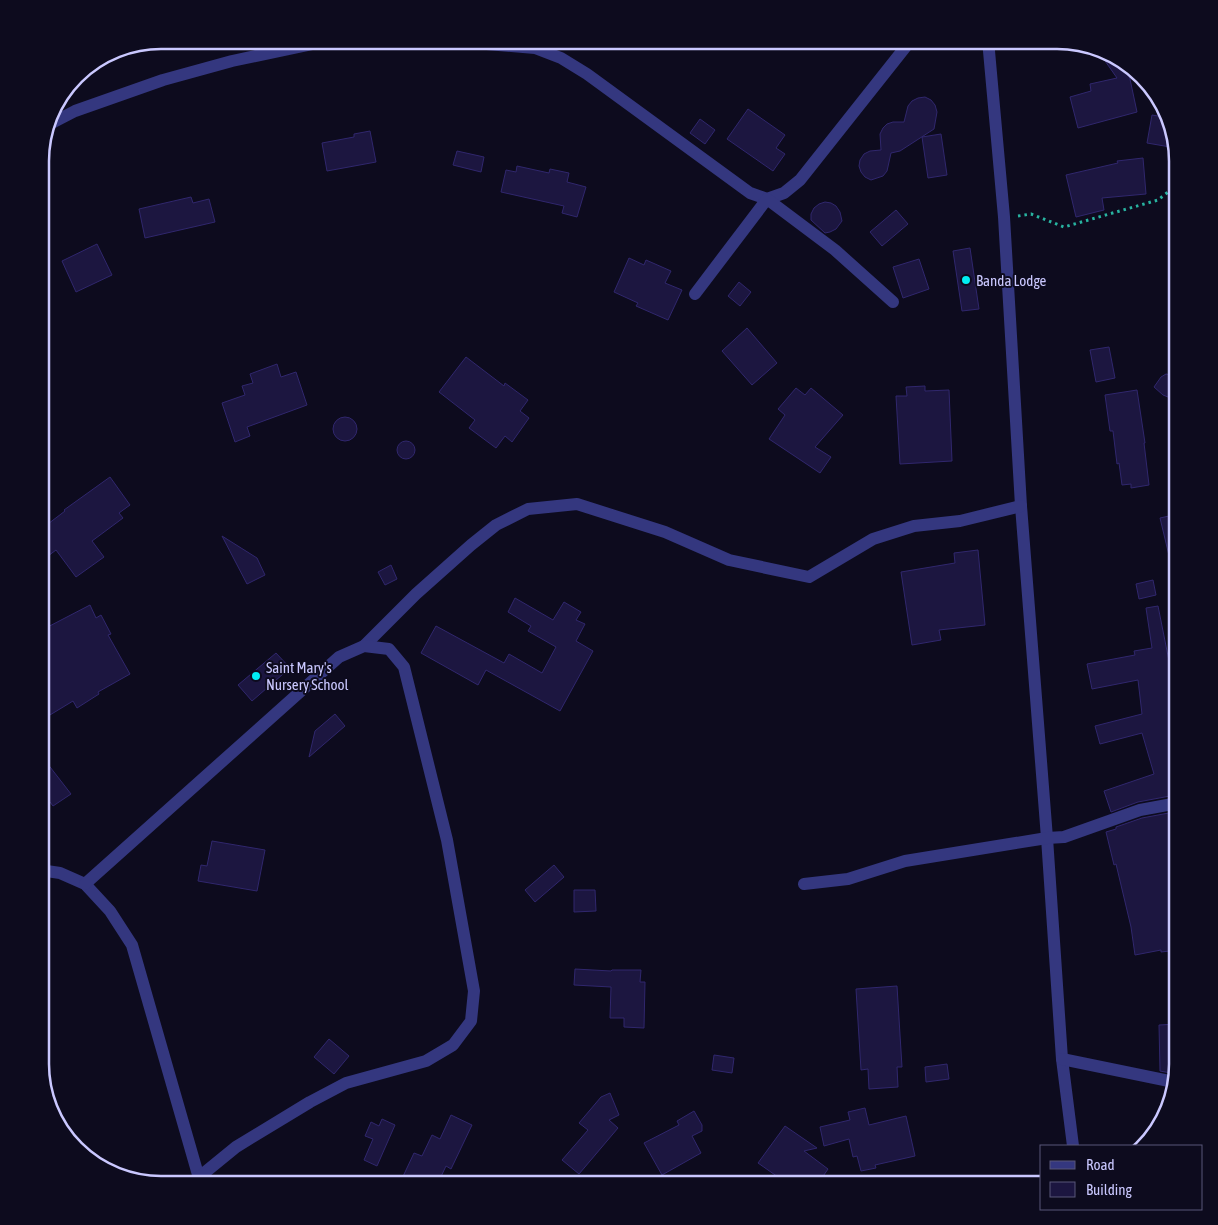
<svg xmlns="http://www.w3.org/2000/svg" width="1218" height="1225" viewBox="0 0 1218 1225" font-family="'Asap Condensed',sans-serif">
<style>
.building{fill:#1c1640;stroke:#30276d}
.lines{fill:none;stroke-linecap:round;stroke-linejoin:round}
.path{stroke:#28b3a0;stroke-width:3;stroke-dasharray:2.5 4;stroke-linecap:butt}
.street{stroke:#34377f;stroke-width:12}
.poi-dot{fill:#00edf3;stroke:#0d0b1e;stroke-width:2}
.labels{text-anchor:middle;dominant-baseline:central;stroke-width:4;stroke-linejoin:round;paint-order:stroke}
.poi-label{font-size:15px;fill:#cac8ff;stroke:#0d0b1e;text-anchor:start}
.rim{fill:none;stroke:#cac8ff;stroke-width:2.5}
</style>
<rect width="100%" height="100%" fill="#0d0b1e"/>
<!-- building -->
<g class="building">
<path d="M 1096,48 L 1110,52 L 1127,65 L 1137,112 L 1078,128 L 1070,97 L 1091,91 L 1090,84 L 1117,78 Z"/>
<path d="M 925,97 L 931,100 L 935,105 L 937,112 L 934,129 L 900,151 L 891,153 L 887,171 L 883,176 L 871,180 L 865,177 L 861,172 L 859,166 L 860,160 L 864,154 L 870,151 L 881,150 L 880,134 L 883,128 L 887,124 L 893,122 L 904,122 L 908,106 L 912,101 L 918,98 Z"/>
<path d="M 748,109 L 785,135 L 776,148 L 785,154 L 773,171 L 727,139 Z"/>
<path d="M 1152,115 L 1170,118 L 1176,148 L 1147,143 Z"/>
<path d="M 700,119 L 715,130 L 705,144 L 690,133 Z"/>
<path d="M 370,131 L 376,162 L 327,171 L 322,143 L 354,137 L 354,134 Z"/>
<path d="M 941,134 L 947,175 L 928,178 L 922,137 Z"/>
<path d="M 457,151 L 484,157 L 481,172 L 453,165 Z"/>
<path d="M 1143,158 L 1146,194 L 1102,198 L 1104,210 L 1076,217 L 1066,175 L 1118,163 L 1117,161 Z"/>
<path d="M 517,166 L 549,173 L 550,169 L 569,173 L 567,182 L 586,187 L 577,217 L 562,213 L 564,206 L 501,192 L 506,170 L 516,172 Z"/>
<path d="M 191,197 L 193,203 L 209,199 L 215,222 L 145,238 L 139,209 Z"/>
<path d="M 825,202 L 831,203 L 836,206 L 840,212 L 842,221 L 836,229 L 830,232 L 825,233 L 811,220 L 811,214 L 814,208 L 819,204 Z"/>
<path d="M 896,210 L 908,224 L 882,246 L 870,232 Z"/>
<path d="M 97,244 L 112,275 L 76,292 L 62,261 Z"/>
<path d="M 970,248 L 979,309 L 962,311 L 953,251 Z"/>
<path d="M 629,258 L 644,265 L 646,260 L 671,271 L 665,283 L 682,290 L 668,320 L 636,306 L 638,303 L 614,292 Z"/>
<path d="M 919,259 L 929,289 L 903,298 L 893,267 Z"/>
<path d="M 739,282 L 751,292 L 740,306 L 728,296 Z"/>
<path d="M 747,328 L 777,363 L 752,385 L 722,351 Z"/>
<path d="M 1109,347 L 1115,378 L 1096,382 L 1090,350 Z"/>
<path d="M 466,357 L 504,386 L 505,383 L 528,400 L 520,411 L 529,418 L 512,442 L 505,436 L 496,448 L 469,428 L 475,420 L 439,392 Z"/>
<path d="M 277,364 L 281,377 L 296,372 L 307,405 L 247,427 L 250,436 L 235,442 L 222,403 L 245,395 L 242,386 L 253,383 L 250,374 Z"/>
<path d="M 1166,374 L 1178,376 L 1178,394 L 1173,397 L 1168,397 L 1163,395 L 1154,387 L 1161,377 Z"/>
<path d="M 925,386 L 925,391 L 949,390 L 952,461 L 900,464 L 896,396 L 907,396 L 906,387 Z"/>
<path d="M 796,388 L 805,395 L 811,388 L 843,415 L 815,447 L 831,457 L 820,473 L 769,439 L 785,415 L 778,409 Z"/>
<path d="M 1137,390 L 1145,443 L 1144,443 L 1149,485 L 1131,488 L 1131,484 L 1122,485 L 1119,463 L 1117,464 L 1113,431 L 1110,431 L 1105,395 Z"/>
<circle cx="345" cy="429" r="12"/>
<circle cx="406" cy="450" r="9"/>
<path d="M 110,477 L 130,505 L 119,513 L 123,518 L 92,541 L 104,557 L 76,577 L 56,550 L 40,562 L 40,530 L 65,511 L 64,510 Z"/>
<path d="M 1178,514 L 1178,568 L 1172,568 L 1160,518 Z"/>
<path d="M 222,536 L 257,558 L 265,575 L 247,584 Z"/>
<path d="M 978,550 L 985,625 L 939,630 L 941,640 L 912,645 L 901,572 L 955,563 L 954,553 Z"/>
<path d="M 391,565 L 397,579 L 385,585 L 378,572 Z"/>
<path d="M 1153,580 L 1156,595 L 1139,599 L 1136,584 Z"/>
<path d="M 515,598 L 553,620 L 564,602 L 581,612 L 576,620 L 585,624 L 576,641 L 593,651 L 560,711 L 486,670 L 478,685 L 421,653 L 436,626 L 504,663 L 509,654 L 542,673 L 556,647 L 528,631 L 531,626 L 508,612 Z"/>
<path d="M 90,605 L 96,618 L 101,615 L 111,634 L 108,635 L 130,674 L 98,692 L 99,694 L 77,708 L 73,701 L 40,721 L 40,631 Z"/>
<path d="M 1158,606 L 1178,706 L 1178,790 L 1169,793 L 1170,796 L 1138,802 L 1111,812 L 1104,791 L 1154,774 L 1142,733 L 1100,744 L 1095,726 L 1142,714 L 1138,680 L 1092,689 L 1087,664 L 1135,655 L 1134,651 L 1152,648 L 1146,608 Z"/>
<path d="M 276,653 L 290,668 L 252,701 L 238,685 Z"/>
<path d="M 335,714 L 345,726 L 309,757 L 315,731 Z"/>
<path d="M 40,754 L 71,794 L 53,806 L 40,789 Z"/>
<path d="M 1174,812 L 1178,828 L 1178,950 L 1161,952 L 1161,950 L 1135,955 L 1131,927 L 1116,864 L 1114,865 L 1106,832 L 1116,829 L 1116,827 L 1142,818 Z"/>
<path d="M 212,841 L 265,850 L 257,891 L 198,881 L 201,865 L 207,866 Z"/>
<path d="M 554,865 L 564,877 L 535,902 L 525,890 Z"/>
<path d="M 574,890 L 595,890 L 596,911 L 574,912 Z"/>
<path d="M 575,969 L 611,971 L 612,970 L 641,970 L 640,982 L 645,982 L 644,1028 L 624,1027 L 624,1018 L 610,1018 L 611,987 L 574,985 Z"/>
<path d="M 897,986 L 902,1067 L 897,1067 L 898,1087 L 869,1089 L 868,1069 L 861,1070 L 856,989 Z"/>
<path d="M 1178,1024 L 1178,1064 L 1176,1074 L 1160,1071 L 1159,1025 Z"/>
<path d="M 329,1039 L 349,1056 L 334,1074 L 314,1057 Z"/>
<path d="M 714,1055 L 734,1058 L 732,1073 L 712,1070 Z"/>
<path d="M 947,1064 L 949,1079 L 926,1082 L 925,1067 Z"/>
<path d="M 610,1093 L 619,1115 L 609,1120 L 618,1128 L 579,1174 L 562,1160 L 588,1130 L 579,1123 L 601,1097 Z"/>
<path d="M 865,1108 L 869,1125 L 906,1116 L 915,1156 L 875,1165 L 876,1168 L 861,1171 L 857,1156 L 853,1157 L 849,1139 L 824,1146 L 820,1127 L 850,1120 L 848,1112 Z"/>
<path d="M 694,1111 L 702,1125 L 702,1131 L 692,1136 L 701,1153 L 662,1175 L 644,1143 L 679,1125 L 677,1121 Z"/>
<path d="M 451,1115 L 472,1125 L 451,1169 L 446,1166 L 437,1185 L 399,1185 L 414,1153 L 422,1156 L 432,1135 L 440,1139 Z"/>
<path d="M 382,1119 L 395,1125 L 377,1166 L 364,1160 L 373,1139 L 365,1136 L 371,1122 L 379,1126 Z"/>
<path d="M 785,1126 L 817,1148 L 804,1151 L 828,1169 L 817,1185 L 773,1185 L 778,1177 L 758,1163 Z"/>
</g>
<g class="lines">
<!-- path -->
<path class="path" d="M 1018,216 L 1031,214 L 1064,227 L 1158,200 L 1178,184"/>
<!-- street -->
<g class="street">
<path d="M 439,40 L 535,48 L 561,58 L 587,74 L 750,193 L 767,199 L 784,193 L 800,180 L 911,40"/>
<path d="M 988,40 L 1004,217 L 1021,506 L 1047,838 L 1062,1059 L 1073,1146"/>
<path d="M 48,125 L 75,111 L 163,80 L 232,61 L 327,41 L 344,40"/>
<path d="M 695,294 L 767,199 L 835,250 L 893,302"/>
<path d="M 364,646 L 416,594 L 471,545 L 496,525 L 528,509 L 577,504 L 665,532 L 729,560 L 809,577 L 873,539 L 914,526 L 960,521 L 1021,506"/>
<path d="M 40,870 L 60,873 L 85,884 L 110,911 L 132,945 L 201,1185"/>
<path d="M 85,884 L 339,657 L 364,646 L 389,649 L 404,667 L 447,840 L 474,991 L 471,1021 L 453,1045 L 426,1061 L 346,1083 L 310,1102 L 236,1147 L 198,1178"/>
<path d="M 804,884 L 848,879 L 905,861 L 1047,838 L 1064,837 L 1140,810 L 1178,803"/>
<path d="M 1062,1059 L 1174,1082"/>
</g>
</g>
<!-- markers -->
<g class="poi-dot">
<circle cx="966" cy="280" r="5"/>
<circle cx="256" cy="676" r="5"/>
</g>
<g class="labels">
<!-- poi labels -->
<g class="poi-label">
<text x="976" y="280">Banda Lodge</text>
<text x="266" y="667">Saint Mary's<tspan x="266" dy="17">Nursery School</tspan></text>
</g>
</g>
<!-- crop -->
<path d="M0 0H1218V1225H0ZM161 49H1057A112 112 0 0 1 1169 161V1064A112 112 0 0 1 1057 1176H161A112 112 0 0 1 49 1064V161A112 112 0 0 1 161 49Z" fill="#0d0b1e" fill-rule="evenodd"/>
<path class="rim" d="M161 49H1057A112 112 0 0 1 1169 161V1064A112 112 0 0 1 1057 1176H161A112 112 0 0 1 49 1064V161A112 112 0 0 1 161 49Z"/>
<!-- legend -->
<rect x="1040" y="1145" width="162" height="65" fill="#0d0b1e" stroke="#595778"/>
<rect x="1050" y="1161" width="25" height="8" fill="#34377f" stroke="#595778"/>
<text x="1086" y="1170" font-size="15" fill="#cac8ff">Road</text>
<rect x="1050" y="1182" width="25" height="15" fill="#1c1640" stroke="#595778"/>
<text x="1086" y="1195" font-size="15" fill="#cac8ff">Building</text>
</svg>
